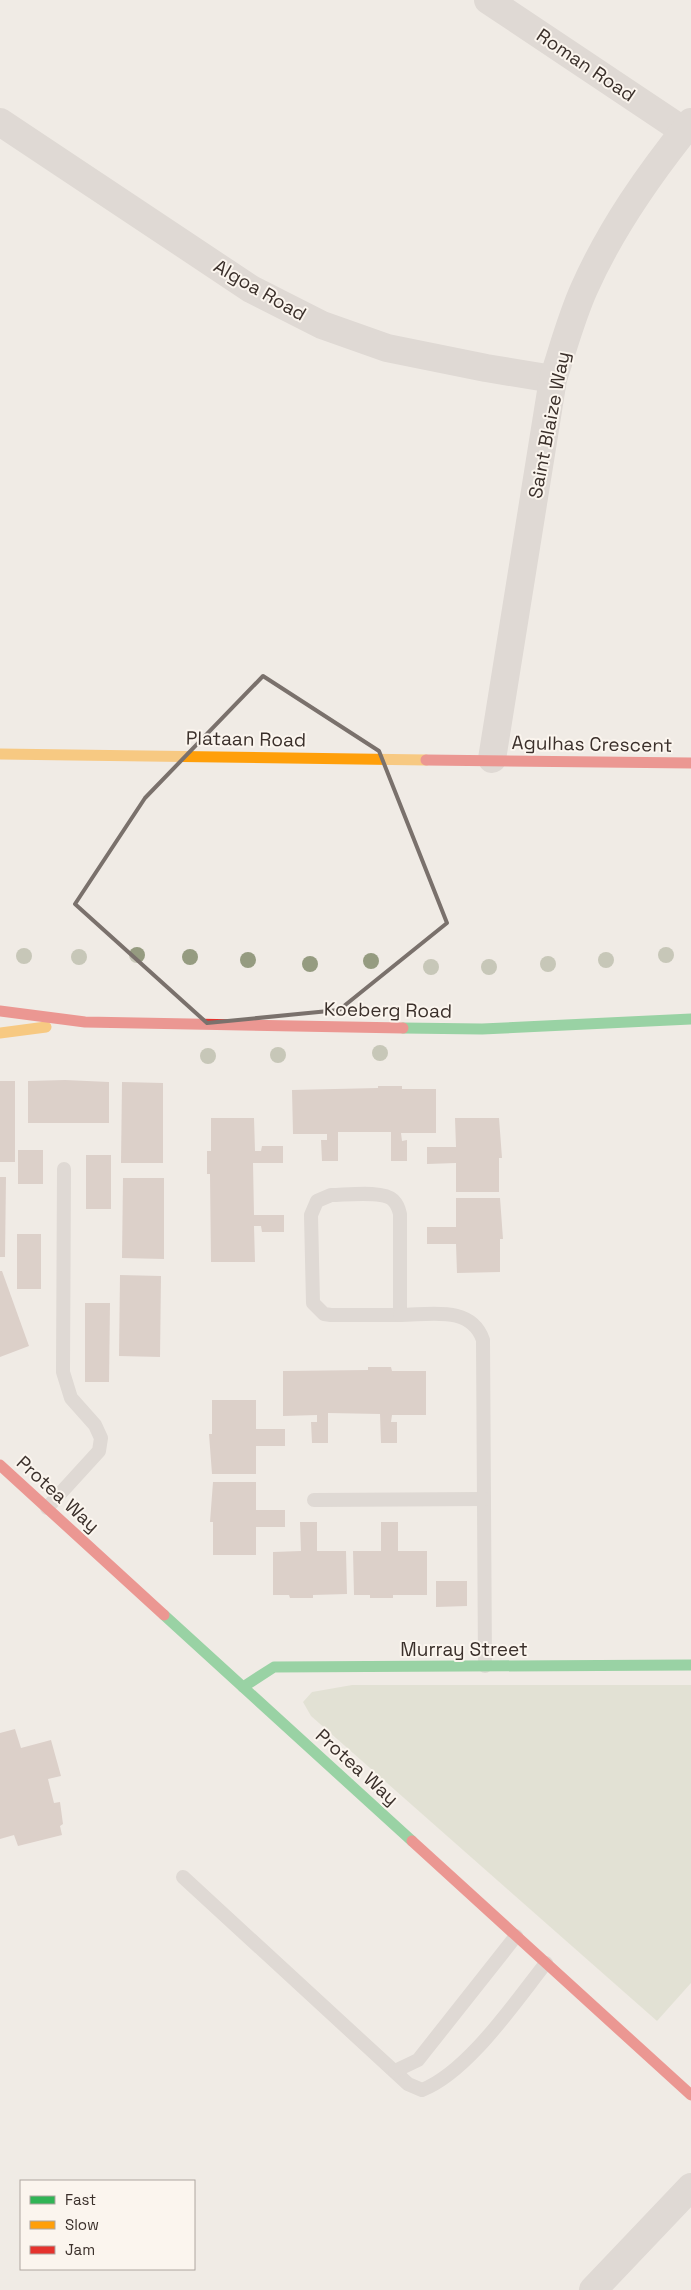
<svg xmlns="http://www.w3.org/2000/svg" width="691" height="2290" viewBox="0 0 691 2290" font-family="'Space Grotesk',sans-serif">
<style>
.green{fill:#d1d6bf}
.building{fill:#c3afa7}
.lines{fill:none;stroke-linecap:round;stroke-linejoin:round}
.lane{stroke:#c9c3be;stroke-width:14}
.street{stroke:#c9c3be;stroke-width:28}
.fast{stroke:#30b455;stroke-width:11}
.slow{stroke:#ff9f0a;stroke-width:11}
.jam{stroke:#e5322d;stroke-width:11}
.tree{fill:#959b80}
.marked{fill:none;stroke:#7a716c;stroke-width:4;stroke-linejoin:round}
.labels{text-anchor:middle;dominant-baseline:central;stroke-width:4;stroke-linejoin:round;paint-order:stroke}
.street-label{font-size:19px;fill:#3b302b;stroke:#fbf5ee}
</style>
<rect width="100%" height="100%" fill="#f0ebe5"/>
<!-- green -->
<path class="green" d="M 352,1685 L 691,1685 L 691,1983 L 657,2021 L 311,1716 L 303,1702 L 312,1692 Z"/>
<!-- building -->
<g class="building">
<path d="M 65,1080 L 109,1082 L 109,1123 L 28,1123 L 28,1081 Z"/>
<rect x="0" y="1081" width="15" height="81"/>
<path d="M 122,1082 L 163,1083 L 163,1163 L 121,1163 Z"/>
<path d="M 378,1086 L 402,1086 L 402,1089 L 436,1089 L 436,1133 L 401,1133 L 402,1141 L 407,1140 L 407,1161 L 391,1161 L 391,1132 L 338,1132 L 338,1161 L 322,1161 L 321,1140 L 327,1140 L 327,1134 L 293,1134 L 292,1090 L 378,1088 Z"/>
<path d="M 211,1118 L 254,1118 L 255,1151 L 261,1151 L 262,1146 L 283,1146 L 283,1163 L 253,1163 L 254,1215 L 284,1215 L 284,1232 L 262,1232 L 261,1226 L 254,1226 L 255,1262 L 211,1262 L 210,1174 L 207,1174 L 207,1151 L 211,1151 Z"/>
<path d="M 455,1118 L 499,1118 L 502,1158 L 499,1158 L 499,1192 L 456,1192 L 456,1163 L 427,1164 L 427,1147 L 456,1147 Z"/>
<rect x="18" y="1150" width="25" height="34"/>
<rect x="86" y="1155" width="25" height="54"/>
<path d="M 0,1177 L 6,1177 L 5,1257 L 0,1257 Z"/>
<path d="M 123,1178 L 164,1178 L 164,1259 L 122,1258 Z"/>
<path d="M 456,1198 L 500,1198 L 503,1239 L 500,1239 L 500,1272 L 457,1273 L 456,1244 L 427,1244 L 427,1227 L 456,1227 Z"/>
<rect x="17" y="1234" width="24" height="55"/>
<path d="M 0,1271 L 2,1271 L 29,1346 L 0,1357 Z"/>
<path d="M 120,1275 L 161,1276 L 160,1357 L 119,1356 Z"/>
<path d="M 85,1303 L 110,1303 L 109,1382 L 85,1382 Z"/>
<path d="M 368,1367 L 391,1367 L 392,1371 L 426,1371 L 426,1415 L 392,1415 L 391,1422 L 397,1422 L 397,1443 L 381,1443 L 380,1414 L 328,1413 L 328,1443 L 312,1443 L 311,1422 L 317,1422 L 317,1415 L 283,1416 L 283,1371 L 368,1370 Z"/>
<path d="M 212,1400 L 256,1400 L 256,1429 L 285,1429 L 285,1446 L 256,1446 L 256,1474 L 212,1474 L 209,1434 L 212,1434 Z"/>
<path d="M 213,1482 L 256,1482 L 256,1510 L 285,1510 L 285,1527 L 256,1527 L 256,1555 L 213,1555 L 213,1522 L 210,1522 Z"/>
<path d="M 300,1522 L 317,1522 L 317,1551 L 346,1551 L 347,1594 L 313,1595 L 313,1598 L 290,1598 L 289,1595 L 273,1595 L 273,1552 L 301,1551 Z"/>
<path d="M 381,1522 L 398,1522 L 398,1551 L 427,1551 L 427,1595 L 393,1595 L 393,1598 L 370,1598 L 370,1595 L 354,1595 L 353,1551 L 381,1551 Z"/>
<path d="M 436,1581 L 467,1581 L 467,1606 L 436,1607 Z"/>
<path d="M 15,1729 L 21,1748 L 51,1740 L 61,1776 L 48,1779 L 54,1803 L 60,1802 L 63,1824 L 60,1826 L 62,1835 L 18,1846 L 14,1835 L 0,1839 L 0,1733 Z"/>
</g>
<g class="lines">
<!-- lane -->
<g class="lane">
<path d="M 331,1195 C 346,1195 383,1190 393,1200 C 397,1204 399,1209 400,1214 L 400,1315 L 331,1315 L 324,1314 L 313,1303 L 311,1215 L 317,1201 Z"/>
<path d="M 400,1315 C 430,1315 471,1305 483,1340 L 485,1666"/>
<path d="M 314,1500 L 484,1499"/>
<path d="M 47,1508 L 99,1451 L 101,1438 L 95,1425 L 71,1398 L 63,1372 L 64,1169"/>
<path d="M 183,1877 L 408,2084 L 422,2090 C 468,2072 515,2002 546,1963"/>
<path d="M 395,2071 L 418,2060 L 516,1936"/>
</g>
<!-- street -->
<g class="street">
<path d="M 488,0 L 684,131"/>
<path d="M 0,122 L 251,289 L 322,325 L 387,348 L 486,368 L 553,379"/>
<path d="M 492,759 L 553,379 C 563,349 571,318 584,289 C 611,228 649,174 691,122"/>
<path d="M 593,2290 L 691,2187"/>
</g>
<!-- fast -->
<g class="fast">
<path d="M 403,1028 L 482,1029 L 691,1019"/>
<path d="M 164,1615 L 412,1841"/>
<path d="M 243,1687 L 274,1667 L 691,1665"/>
</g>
<!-- slow -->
<g class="slow">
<path d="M 0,754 L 426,760"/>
<path d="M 0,1033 L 46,1027"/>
</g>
<!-- jam -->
<g class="jam">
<path d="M 426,760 L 691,763"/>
<path d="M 0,1011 L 85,1022 L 403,1028"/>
<path d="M 0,1465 L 164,1615"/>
<path d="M 412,1841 L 691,2095"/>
</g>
</g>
<!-- trees -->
<g class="tree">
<circle cx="137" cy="955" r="8"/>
<circle cx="666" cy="955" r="8"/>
<circle cx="24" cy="956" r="8"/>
<circle cx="79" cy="957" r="8"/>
<circle cx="190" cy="957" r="8"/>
<circle cx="248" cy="960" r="8"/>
<circle cx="606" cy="960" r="8"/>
<circle cx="371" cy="961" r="8"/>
<circle cx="310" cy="964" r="8"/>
<circle cx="548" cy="964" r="8"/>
<circle cx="431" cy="967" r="8"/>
<circle cx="489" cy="967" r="8"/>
<circle cx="380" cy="1053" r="8"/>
<circle cx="278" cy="1055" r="8"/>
<circle cx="208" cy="1056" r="8"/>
</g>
<!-- marked area -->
<path d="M0 0H691V2290H0ZM 263,676 L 379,751 L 447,923 L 339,1010 L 207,1023 L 75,904 L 145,798 Z" fill="#f0ebe5" fill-opacity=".55" fill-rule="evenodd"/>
<path class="marked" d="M 263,676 L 379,751 L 447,923 L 339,1010 L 207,1023 L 75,904 L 145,798 Z"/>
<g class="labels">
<!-- street labels -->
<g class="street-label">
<text transform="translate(586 65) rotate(34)">Roman Road</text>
<text transform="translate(260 290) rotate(30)">Algoa Road</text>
<text transform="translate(549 425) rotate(-79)">Saint Blaize Way</text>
<text transform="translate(246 739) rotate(1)">Plataan Road</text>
<text transform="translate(592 744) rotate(1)">Agulhas Crescent</text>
<text transform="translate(388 1010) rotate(1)">Koeberg Road</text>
<text transform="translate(58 1494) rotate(42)">Protea Way</text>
<text x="464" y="1649">Murray Street</text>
<text transform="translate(357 1767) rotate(42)">Protea Way</text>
</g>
</g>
<!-- legend -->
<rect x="20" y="2180" width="175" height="90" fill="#fbf5ee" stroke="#aea6a0"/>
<rect x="30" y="2196" width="25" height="8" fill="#30b455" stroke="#aea6a0"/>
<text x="65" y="2205" font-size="15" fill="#3b302b">Fast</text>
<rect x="30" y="2221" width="25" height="8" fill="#ff9f0a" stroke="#aea6a0"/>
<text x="65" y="2230" font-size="15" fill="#3b302b">Slow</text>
<rect x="30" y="2246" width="25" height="8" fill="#e5322d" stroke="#aea6a0"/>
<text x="65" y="2255" font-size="15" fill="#3b302b">Jam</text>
</svg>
